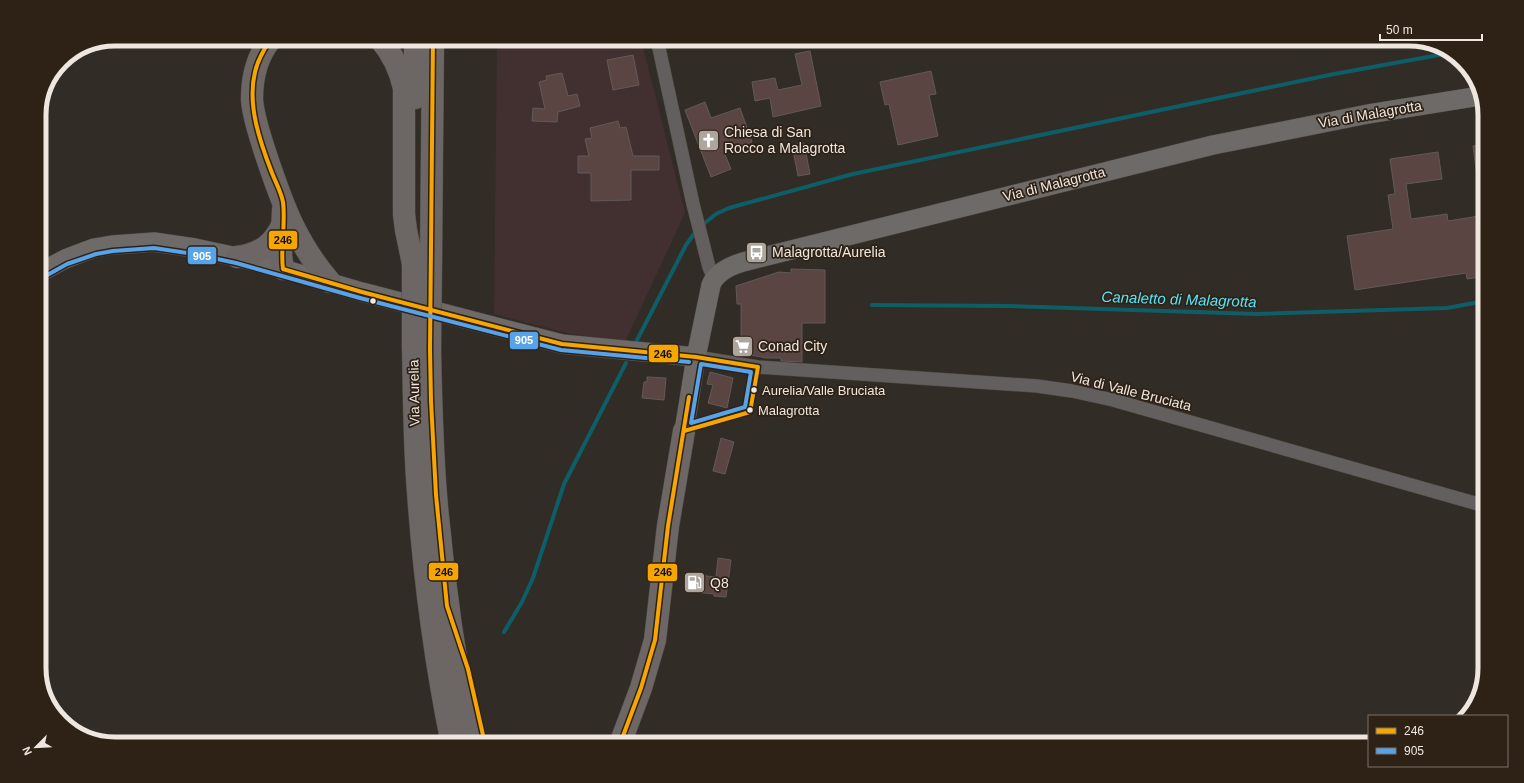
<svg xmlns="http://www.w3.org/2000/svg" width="1524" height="783" viewBox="0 0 1524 783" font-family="Arial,sans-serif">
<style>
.industrial{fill:#422f30}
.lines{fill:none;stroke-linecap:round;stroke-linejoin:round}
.stream{stroke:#0e5e67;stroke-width:4}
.building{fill:#5a4542;stroke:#615a58}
.minor-casing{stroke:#4f4a44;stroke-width:14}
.secondary-casing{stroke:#4f4a44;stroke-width:20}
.trunk-casing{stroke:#4f4a44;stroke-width:23}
.minor{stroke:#625f5e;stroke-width:13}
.secondary{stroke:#6e6a68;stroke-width:19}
.trunk{stroke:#6c6664;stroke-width:22}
.trunk-bridge-casing{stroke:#4f4a44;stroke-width:23;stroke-linecap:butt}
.trunk-bridge{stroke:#6c6664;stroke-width:22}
.bus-1-casing{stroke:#2e2217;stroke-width:7}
.bus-2-casing{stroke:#2e2217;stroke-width:7}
.bus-1{stroke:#f7a600;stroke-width:4}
.bus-2{stroke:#57a3e9;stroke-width:4}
.bus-dot{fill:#efe7df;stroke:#2e2217;stroke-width:1.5}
.labels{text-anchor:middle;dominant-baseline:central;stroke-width:3.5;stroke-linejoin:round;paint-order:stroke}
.bus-label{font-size:13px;fill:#efe7df;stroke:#2e2217;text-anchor:start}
.street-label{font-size:14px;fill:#efe7df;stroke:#2e2217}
.poi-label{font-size:14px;fill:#efe7df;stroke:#2e2217;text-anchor:start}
.water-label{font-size:15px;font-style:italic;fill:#53e6fa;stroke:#2e2217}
.rim{fill:none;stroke:#efe7df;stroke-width:5}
.line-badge{stroke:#2e2217;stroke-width:1.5}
.badge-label{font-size:11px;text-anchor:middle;font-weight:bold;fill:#fff}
.pale-badge-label{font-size:11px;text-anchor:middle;font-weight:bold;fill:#111}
</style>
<rect width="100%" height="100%" fill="#322c26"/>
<!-- industrial -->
<path class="industrial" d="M 497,39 L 641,39 L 685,213 L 625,342 L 567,333 L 494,314 Z"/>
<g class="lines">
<!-- stream -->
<g class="stream">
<path d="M 701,226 L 716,214 L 729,208 L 853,174 L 1334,74 L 1450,53"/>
<path d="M 872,305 L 1008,306 L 1257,314 L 1447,308 L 1485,301"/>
<path d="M 634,346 L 686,245 L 696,231"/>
<path d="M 504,632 L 522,602 L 533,578 L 564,484 L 626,363"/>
</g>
</g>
<!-- building -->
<g class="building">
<path d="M 810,51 L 821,106 L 773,117 L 770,98 L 755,101 L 752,82 L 775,78 L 778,90 L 802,85 L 795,54 Z"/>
<path d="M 633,55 L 639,85 L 613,90 L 607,60 Z"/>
<path d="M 931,71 L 936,94 L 929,95 L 938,136 L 898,145 L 889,104 L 885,105 L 880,82 Z"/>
<path d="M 562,73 L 568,96 L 577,94 L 580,106 L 558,112 L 557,122 L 532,121 L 533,108 L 545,109 L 539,82 L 547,80 L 546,76 Z"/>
<path d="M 705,102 L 711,118 L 740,108 L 752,142 L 724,152 L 731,169 L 711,177 L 685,110 Z"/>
<path d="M 618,121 L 620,128 L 626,127 L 633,156 L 659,156 L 659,170 L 631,170 L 631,200 L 591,201 L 591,173 L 578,173 L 578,156 L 589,156 L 585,139 L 592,138 L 590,128 Z"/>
<path d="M 804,143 L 810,174 L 798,176 L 792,145 Z"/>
<path d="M 1485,144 L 1485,183 L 1478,184 L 1473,146 Z"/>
<path d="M 1438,152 L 1442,179 L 1406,184 L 1411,219 L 1447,214 L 1448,221 L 1485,215 L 1485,276 L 1467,279 L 1466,273 L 1355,290 L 1347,236 L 1393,229 L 1388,195 L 1395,194 L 1390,159 Z"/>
<path d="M 791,269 L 825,270 L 825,323 L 802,323 L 802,362 L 781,361 L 781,358 L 766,358 L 741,353 L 741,304 L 737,304 L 736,286 L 779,272 L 791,273 Z"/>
<path d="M 710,372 L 733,378 L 727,408 L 708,403 L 713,385 L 707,384 Z"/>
<path d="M 647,377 L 666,378 L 664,400 L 642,398 L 644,382 L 647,382 Z"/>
<path d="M 721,438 L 734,442 L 725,474 L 713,471 Z"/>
<path d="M 718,558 L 731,560 L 726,597 L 714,596 L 714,594 L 685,591 L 687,574 L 716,577 Z"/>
</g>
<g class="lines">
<defs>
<g id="minor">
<path d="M 657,39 L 693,204 L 709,267 L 714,279"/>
<path d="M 696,357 L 758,367 L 1037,386 L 1072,391 L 1113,400 L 1485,506"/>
</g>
<g id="secondary">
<path d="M 39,273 L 65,259 L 94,248 L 112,245 L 154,242 L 195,248 L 237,257 L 283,269 L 362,292 L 562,344 L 696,357"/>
<path d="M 684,431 L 696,357 L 711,285 C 716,272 730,266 743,262 L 1213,145 L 1368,114 L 1480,96"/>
</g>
<g id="trunk">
<path d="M 271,39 C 257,56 252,77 252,99 C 253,117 260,135 265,152 C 282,203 295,241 330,282"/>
<path d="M 380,39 C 392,53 400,70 404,88 L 404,214 L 406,230 L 413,264"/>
<path d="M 415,98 L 415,39"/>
<path d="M 283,210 L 281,255 L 283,269"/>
<path d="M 237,257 C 260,254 274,244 283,223"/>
<path d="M 431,261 L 433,39"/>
<path d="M 413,347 C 414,396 414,444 418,492 C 424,577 435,661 452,744"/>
<path d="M 430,350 C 431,398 432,447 436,495 C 443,579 455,662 471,744"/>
<path d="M 620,744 L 641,688 L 655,640 L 668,526 L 684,431"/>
</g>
</defs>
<!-- minor casing -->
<use href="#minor" class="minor-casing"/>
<!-- secondary casing -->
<use href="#secondary" class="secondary-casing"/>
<!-- trunk casing -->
<use href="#trunk" class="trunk-casing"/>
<!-- minor -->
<use href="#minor" class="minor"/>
<!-- secondary -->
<use href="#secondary" class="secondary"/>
<!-- trunk -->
<use href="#trunk" class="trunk"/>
<defs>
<g id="trunk-bridge">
<path d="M 413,347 L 413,264"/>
<path d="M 430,350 L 431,261"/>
</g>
</defs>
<!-- trunk-bridge casing -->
<use href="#trunk-bridge" class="trunk-bridge-casing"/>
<!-- trunk-bridge -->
<use href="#trunk-bridge" class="trunk-bridge"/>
<defs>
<g id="bus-1">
<path d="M 271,39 C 264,49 258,59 255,72 C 247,105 260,142 272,173 C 276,183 281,192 283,202 C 286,224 280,247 283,269 L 362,292 L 562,344 L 696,357 L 758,367 L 750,412 L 684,431"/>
<path d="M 433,39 L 430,350 L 431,401 L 436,495 L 447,606 L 468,669 L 485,744"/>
<path d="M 620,744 L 641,688 L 655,640 L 668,526 L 689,397"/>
</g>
<g id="bus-2">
<path d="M 42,278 L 67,264 L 96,254 L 113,251 L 154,248 L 194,254 L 236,263 L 360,298 L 561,350 L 689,362"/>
<path d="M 701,364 L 751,372 L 745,407 L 691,423 Z"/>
</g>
</defs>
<!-- bus-1 casing -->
<use href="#bus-1" class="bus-1-casing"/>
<!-- bus-2 casing -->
<use href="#bus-2" class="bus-2-casing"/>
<!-- bus-1 -->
<use href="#bus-1" class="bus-1"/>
<!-- bus-2 -->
<use href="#bus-2" class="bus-2"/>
</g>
<!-- icons -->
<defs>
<symbol id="church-square" viewBox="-11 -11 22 22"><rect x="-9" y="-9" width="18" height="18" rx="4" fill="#ada69e" stroke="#2e2217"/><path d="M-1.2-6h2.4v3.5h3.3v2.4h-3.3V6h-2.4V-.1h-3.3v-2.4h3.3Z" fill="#fff"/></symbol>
<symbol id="bus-square" viewBox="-11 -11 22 22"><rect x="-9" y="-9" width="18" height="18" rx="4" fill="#ada69e" stroke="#2e2217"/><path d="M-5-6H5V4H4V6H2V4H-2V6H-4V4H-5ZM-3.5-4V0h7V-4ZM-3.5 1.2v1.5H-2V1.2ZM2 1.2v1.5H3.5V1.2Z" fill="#fff"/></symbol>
<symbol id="supermarket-square" viewBox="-11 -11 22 22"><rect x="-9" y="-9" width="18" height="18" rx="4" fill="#ada69e" stroke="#2e2217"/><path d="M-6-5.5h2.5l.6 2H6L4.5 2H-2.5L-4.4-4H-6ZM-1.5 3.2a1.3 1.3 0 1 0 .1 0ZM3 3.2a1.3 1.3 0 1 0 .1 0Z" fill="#fff"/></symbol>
<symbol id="fuel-square" viewBox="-11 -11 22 22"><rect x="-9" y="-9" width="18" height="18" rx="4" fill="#ada69e" stroke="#2e2217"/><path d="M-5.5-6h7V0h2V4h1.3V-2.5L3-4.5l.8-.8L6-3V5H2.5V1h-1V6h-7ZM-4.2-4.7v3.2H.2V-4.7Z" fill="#fff"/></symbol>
</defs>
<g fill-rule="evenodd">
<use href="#church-square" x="696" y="128" width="25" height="25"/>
<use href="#bus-square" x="744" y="240" width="25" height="25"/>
<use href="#supermarket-square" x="730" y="334" width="25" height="25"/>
<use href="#fuel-square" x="682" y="570" width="25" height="25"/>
</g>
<!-- markers -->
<g class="bus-dot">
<circle cx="373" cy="301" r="3.5"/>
<circle cx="754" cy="390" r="3.5"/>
<circle cx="750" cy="410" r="3.5"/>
</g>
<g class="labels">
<!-- bus labels -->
<g class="bus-label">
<text x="762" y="390">Aurelia/Valle Bruciata</text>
<text x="758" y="410">Malagrotta</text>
</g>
<!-- street labels -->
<g class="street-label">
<text transform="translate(1370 114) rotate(-10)">Via di Malagrotta</text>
<text transform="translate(1054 184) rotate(-14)">Via di Malagrotta</text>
<text transform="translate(1131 391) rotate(14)">Via di Valle Bruciata</text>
<text transform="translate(414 393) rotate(-91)">Via Aurelia</text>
</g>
<!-- poi labels -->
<g class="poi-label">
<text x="724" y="132">Chiesa di San<tspan x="724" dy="16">Rocco a Malagrotta</tspan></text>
<text x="772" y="252">Malagrotta/Aurelia</text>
<text x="758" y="346">Conad City</text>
<text x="710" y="583">Q8</text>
</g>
<!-- water labels -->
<g class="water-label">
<text transform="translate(1179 299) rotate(2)">Canaletto di Malagrotta</text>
</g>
</g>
<!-- crop -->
<path d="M0 0H1524V783H0ZM115 46H1409A69 69 0 0 1 1478 115V668A69 69 0 0 1 1409 737H115A69 69 0 0 1 46 668V115A69 69 0 0 1 115 46Z" fill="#2e2217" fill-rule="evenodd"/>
<path class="rim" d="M115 46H1409A69 69 0 0 1 1478 115V668A69 69 0 0 1 1409 737H115A69 69 0 0 1 46 668V115A69 69 0 0 1 115 46Z"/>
<g class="line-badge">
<rect x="268" y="230" width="30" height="20" rx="4" fill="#f7a600"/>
<rect x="187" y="246" width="30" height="19" rx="4" fill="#57a3e9"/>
<rect x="509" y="331" width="30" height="19" rx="4" fill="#57a3e9"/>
<rect x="648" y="344" width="31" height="19" rx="4" fill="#f7a600"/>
<rect x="428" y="562" width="31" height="19" rx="4" fill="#f7a600"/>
<rect x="647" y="563" width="31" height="19" rx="4" fill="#f7a600"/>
</g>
<g class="badge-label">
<text x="202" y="260">905</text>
<text x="524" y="344">905</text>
</g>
<g class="pale-badge-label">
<text x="283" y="244">246</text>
<text x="663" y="358">246</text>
<text x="444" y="576">246</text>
<text x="663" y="576">246</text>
</g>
<!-- legend -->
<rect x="1368" y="715" width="140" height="52" fill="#2e2217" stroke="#7b7167"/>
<rect x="1376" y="728" width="20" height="6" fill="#f7a600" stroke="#7b7167"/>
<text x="1404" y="735" font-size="12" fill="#efe7df">246</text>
<rect x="1376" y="748" width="20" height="6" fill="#57a3e9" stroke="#7b7167"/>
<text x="1404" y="755" font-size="12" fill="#efe7df">905</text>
<!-- north arrow -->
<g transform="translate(36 747) rotate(246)" stroke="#2e2217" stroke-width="3" paint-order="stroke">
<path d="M0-3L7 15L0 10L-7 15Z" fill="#efe7df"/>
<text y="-6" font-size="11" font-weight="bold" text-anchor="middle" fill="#efe7df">N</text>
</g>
<!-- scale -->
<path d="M1380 34v6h102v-6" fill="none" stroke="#efe7df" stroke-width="2"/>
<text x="1386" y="34" font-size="12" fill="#efe7df" stroke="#2e2217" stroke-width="3" paint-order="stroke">50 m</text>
</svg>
